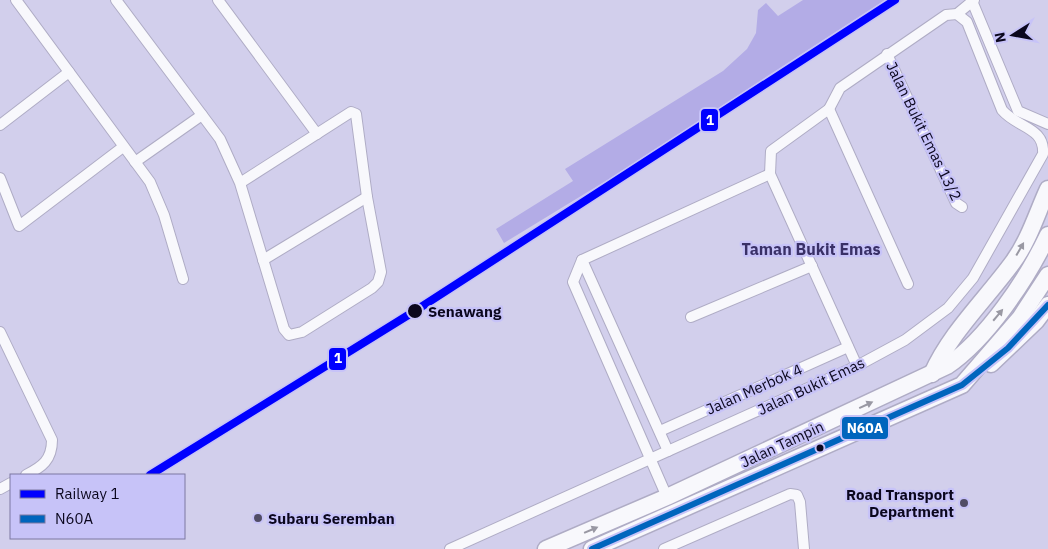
<svg xmlns="http://www.w3.org/2000/svg" width="1048" height="549" viewBox="0 0 1048 549" font-family="'IBM Plex Sans',sans-serif">
<style>
.green{fill:#b3ace6}
.lines{fill:none;stroke-linecap:round;stroke-linejoin:round}
.minor-casing{stroke:#afacc5;stroke-width:12}
.trunk-casing{stroke:#afacc5;stroke-width:19}
.minor{stroke:#f8f8fc;stroke-width:10}
.trunk{stroke:#f8f8fc;stroke-width:16}
.bus-1-casing{stroke:#c7c3f8;stroke-width:10}
.bus-1{stroke:#0065bd;stroke-width:6}
.rail-1-casing{stroke:#c7c3f8;stroke-width:11}
.rail-1{stroke:#00f;stroke-width:8}
.oneway{fill:#9998a3}
.stop-dot{fill:#0b071e;stroke:#c7c3f8;stroke-width:2}
.poi-dot{fill:#514d66;stroke:#c7c3f8;stroke-width:2}
.labels{text-anchor:middle;dominant-baseline:central;stroke-width:4.5;stroke-linejoin:round;paint-order:stroke}
.street-label{font-size:15px;fill:#0b071e;stroke:#c7c3f8}
.stop-label{font-size:15px;font-weight:bold;fill:#0b071e;stroke:#c7c3f8;text-anchor:start}
.poi-label{font-size:15px;font-weight:bold;fill:#0b071e;stroke:#c7c3f8;text-anchor:end}
.neighbourhood-label{font-size:16px;font-weight:bold;fill:#393067;stroke:#c7c3f8}
.line-badge{stroke:#c7c3f8;stroke-width:2}
.badge-label{font-size:14px;text-anchor:middle;font-weight:bold;fill:#fff}
</style>
<rect width="100%" height="100%" fill="#d2cfec"/>
<!-- green -->
<path class="green" d="M 803,0 L 885,0 L 609,179 L 504,243 L 496,229 L 573,181 L 565,169 L 723,71 L 747,49 L 756,33 L 758,10 L 766,3 L 778,16 Z"/>
<g class="lines">
<defs>
<g id="minor">
<path d="M 16,0 L 150,182 L 164,215 L 183,279"/>
<path d="M 116,0 L 220,139 L 240,183 L 284,329 L 289,335 L 302,332 L 372,288 L 378,282 L 381,272 L 367,197 L 356,114 L 351,112 L 240,183"/>
<path d="M 218,0 L 317,134"/>
<path d="M 972,1 L 1018,111 L 1048,124"/>
<path d="M 887,54 L 956,203 L 962,207"/>
<path d="M 829,109 L 908,284"/>
<path d="M 0,125 L 69,72"/>
<path d="M 135,162 L 202,115"/>
<path d="M 0,178 L 19,226 L 123,147"/>
<path d="M 263,260 L 367,197"/>
<path d="M 582,260 L 668,451"/>
<path d="M 691,317 L 812,266"/>
<path d="M 0,332 L 52,440 C 52,460 42,467 26,475"/>
<path d="M 857,366 L 770,174 L 771,151 L 829,109 L 840,88 L 946,15 L 957,14 L 974,0"/>
<path d="M 660,431 L 848,347"/>
<path d="M 0,489 L 11,483"/>
<path d="M 667,497 L 573,282 L 582,260 L 770,174"/>
<path d="M 450,549 L 857,366 L 905,340 L 948,308 L 973,278 L 1043,154 C 1045,127 1017,128 1002,110 L 967,22 L 957,14"/>
<path d="M 664,549 L 790,494 L 797,495 L 800,502 L 804,549"/>
</g>
<g id="trunk">
<path d="M 991,364 L 1036,321 L 1048,305"/>
<path d="M 932,374 C 950,333 986,299 1013,262 C 1029,240 1037,213 1048,189"/>
<path d="M 546,549 L 667,497 L 947,366 C 987,339 1027,279 1048,235"/>
<path d="M 592,549 L 962,385 L 1020,318 L 1048,275"/>
</g>
</defs>
<!-- minor casing -->
<use href="#minor" class="minor-casing"/>
<!-- trunk casing -->
<use href="#trunk" class="trunk-casing"/>
<!-- minor -->
<use href="#minor" class="minor"/>
<!-- trunk -->
<use href="#trunk" class="trunk"/>
<defs>
<path id="bus-1" d="M 592,549 L 962,385 L 1008,348 L 1048,305"/>
</defs>
<!-- bus-1 casing -->
<use href="#bus-1" class="bus-1-casing"/>
<!-- bus-1 -->
<use href="#bus-1" class="bus-1"/>
<defs>
<path id="rail-1" d="M 150,475 L 418,309 L 895,0"/>
</defs>
<!-- rail-1 casing -->
<use href="#rail-1" class="rail-1-casing"/>
<!-- rail-1 -->
<use href="#rail-1" class="rail-1"/>
</g>
<!-- one-way arrows -->
<defs><path id="oneway-solid" d="M-6-.8H1V-3.2L6.5 0L1 3.2V.8H-6Z" transform="scale(1.25)"/></defs>
<g class="oneway">
<use href="#oneway-solid" transform="translate(1020 249) rotate(-60)"/>
<use href="#oneway-solid" transform="translate(998 315) rotate(-50)"/>
<use href="#oneway-solid" transform="translate(866 405) rotate(-25)"/>
<use href="#oneway-solid" transform="translate(591 530) rotate(-23)"/>
</g>
<!-- markers -->
<g class="stop-dot">
<circle cx="415" cy="311" r="8"/>
<circle cx="820" cy="448" r="4.5"/>
</g>
<g class="poi-dot">
<circle cx="964" cy="503" r="5"/>
<circle cx="258" cy="518" r="5"/>
</g>
<g class="labels">
<!-- street labels -->
<g class="street-label">
<text transform="translate(924 131) rotate(64)">Jalan Bukit Emas 13/2</text>
<text transform="translate(811 386) rotate(-25)">Jalan Bukit Emas</text>
<text transform="translate(754 389) rotate(-24)">Jalan Merbok 4</text>
<text transform="translate(782 444) rotate(-25)">Jalan Tampin</text>
</g>
<!-- stop labels -->
<g class="stop-label">
<text x="428" y="311">Senawang</text>
</g>
<!-- poi labels -->
<g class="poi-label">
<text x="954" y="494">Road Transport<tspan x="954" dy="17">Department</tspan></text>
<text x="268" y="518" text-anchor="start">Subaru Seremban</text>
</g>
<!-- neighbourhood labels -->
<g class="neighbourhood-label">
<text x="811" y="249">Taman Bukit Emas</text>
</g>
</g>
<g class="line-badge">
<rect x="700" y="108" width="19" height="24" rx="5" fill="#00f"/>
<rect x="328" y="347" width="19" height="24" rx="5" fill="#00f"/>
<rect x="841" y="416" width="48" height="24" rx="5" fill="#0065bd"/>
</g>
<g class="badge-label">
<text x="710" y="125">1</text>
<text x="338" y="363">1</text>
<text x="865" y="433">N60A</text>
</g>
<!-- legend -->
<rect x="10" y="474" width="175" height="65" fill="#c7c3f8" stroke="#7c78a1"/>
<rect x="20" y="490" width="25" height="8" fill="#0000ff" stroke="#7c78a1"/>
<text x="55" y="499" font-size="15" fill="#0b071e">Railway 1</text>
<rect x="20" y="515" width="25" height="8" fill="#0065bd" stroke="#7c78a1"/>
<text x="55" y="524" font-size="15" fill="#0b071e">N60A</text>
<!-- north arrow -->
<g transform="translate(1013 35) rotate(259)" stroke="#c7c3f8" stroke-width="4" paint-order="stroke">
<path d="M0-4L9 19L0 12L-9 19Z" fill="#0b071e"/>
<text y="-8" font-size="14" font-weight="bold" text-anchor="middle" fill="#0b071e">N</text>
</g>
</svg>
